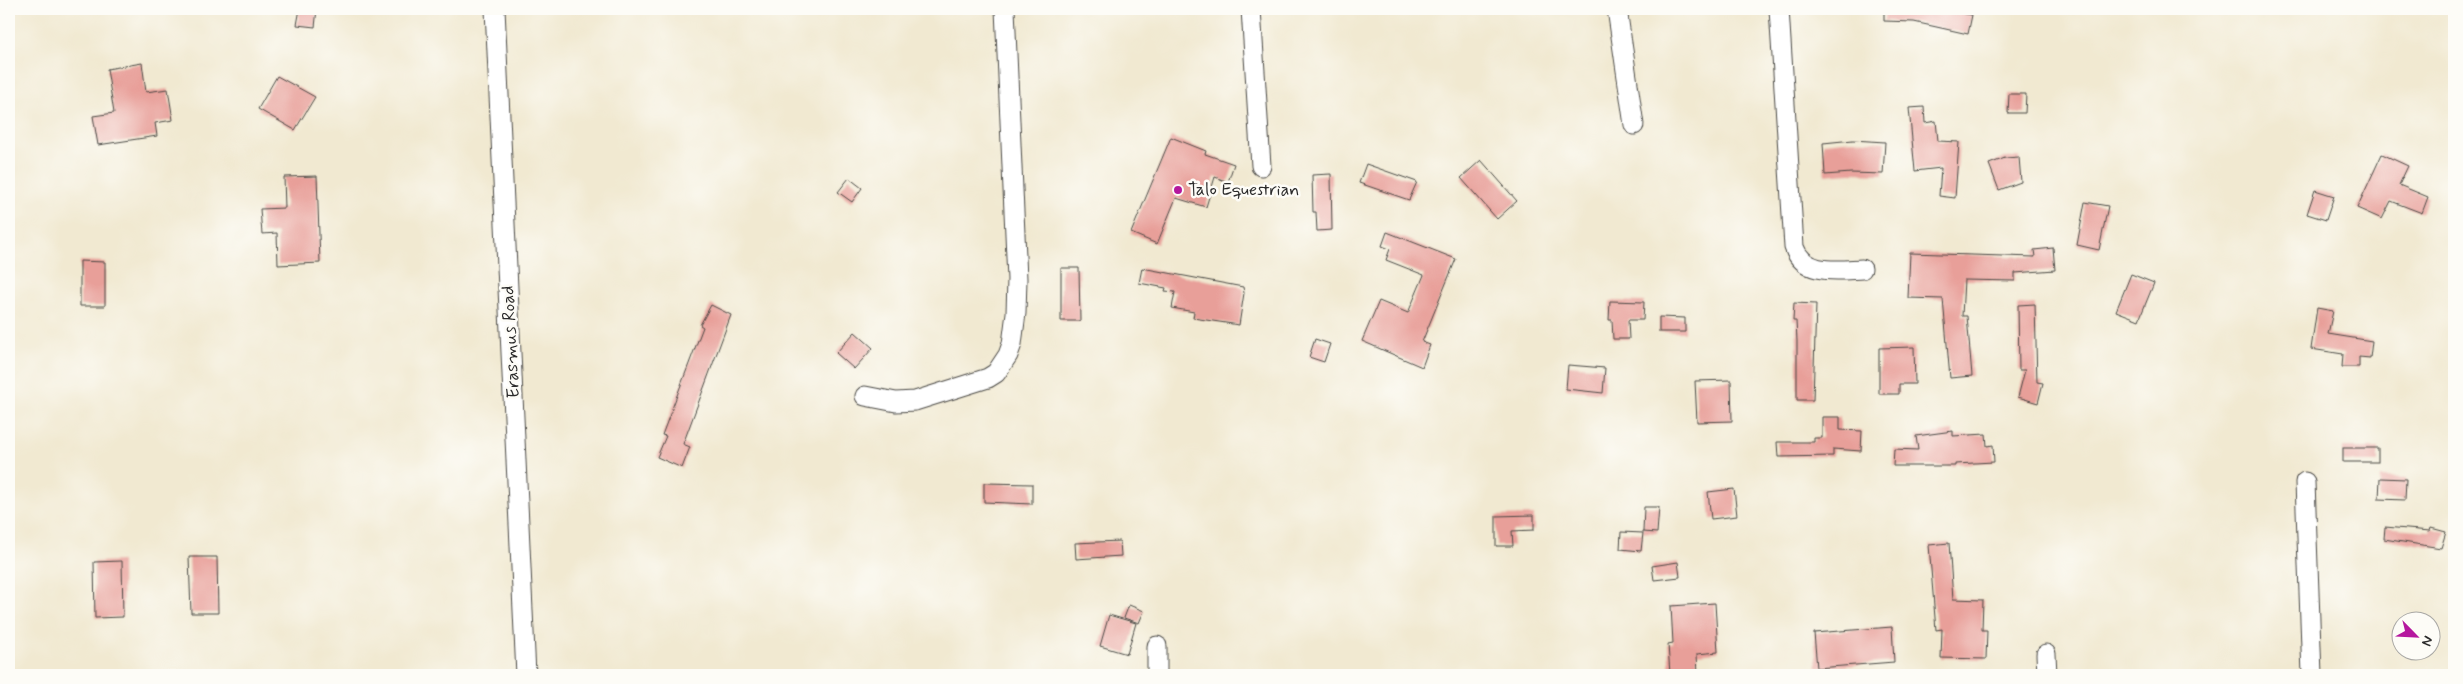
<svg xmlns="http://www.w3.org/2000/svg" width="2463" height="684" viewBox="0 0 2463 684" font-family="Mynerve,sans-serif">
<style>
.building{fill:#e89f99}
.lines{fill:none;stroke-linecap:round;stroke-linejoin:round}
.minor-casing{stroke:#494844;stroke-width:21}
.minor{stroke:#fff;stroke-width:19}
.poi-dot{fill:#b5179e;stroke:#fdfcf7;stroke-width:2}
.labels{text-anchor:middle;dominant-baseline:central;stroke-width:5;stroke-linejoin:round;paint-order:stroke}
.poi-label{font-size:18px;fill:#2b2b2b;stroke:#fdfcf7;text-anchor:start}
.street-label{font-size:18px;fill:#2b2b2b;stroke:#fdfcf7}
</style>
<rect width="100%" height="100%" fill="#fdfcf7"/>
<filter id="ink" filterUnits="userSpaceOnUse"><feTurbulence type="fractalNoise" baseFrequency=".02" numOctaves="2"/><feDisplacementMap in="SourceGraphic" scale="10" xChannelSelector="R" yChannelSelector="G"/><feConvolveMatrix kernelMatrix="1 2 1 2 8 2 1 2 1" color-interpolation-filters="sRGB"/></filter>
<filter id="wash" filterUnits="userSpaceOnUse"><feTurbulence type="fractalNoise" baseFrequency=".0096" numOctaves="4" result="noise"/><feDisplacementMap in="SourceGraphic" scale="20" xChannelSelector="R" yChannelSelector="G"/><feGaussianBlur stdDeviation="1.12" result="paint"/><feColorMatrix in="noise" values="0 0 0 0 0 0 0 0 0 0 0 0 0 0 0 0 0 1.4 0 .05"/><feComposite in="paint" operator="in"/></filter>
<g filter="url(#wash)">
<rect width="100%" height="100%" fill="#f1e9d1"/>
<g id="blocks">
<!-- building -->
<g class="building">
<path d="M 300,9 L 317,9 L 315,27 L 297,25 Z"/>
<path d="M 1884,9 L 1935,9 L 1972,15 L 1968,34 L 1914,22 L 1884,21 Z"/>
<path d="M 142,63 L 146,92 L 168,89 L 173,120 L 155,123 L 157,136 L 98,145 L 93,116 L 114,113 L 107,69 Z"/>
<path d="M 277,76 L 315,97 L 295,130 L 258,109 Z"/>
<path d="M 2009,94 L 2026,94 L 2025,113 L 2008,113 Z"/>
<path d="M 1924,107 L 1925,123 L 1936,121 L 1938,141 L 1959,142 L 1955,198 L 1939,196 L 1941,168 L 1915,171 L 1909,108 Z"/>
<path d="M 1171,137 L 1206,151 L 1205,154 L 1234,164 L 1228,182 L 1215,177 L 1206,207 L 1176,198 L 1157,244 L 1131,233 Z"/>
<path d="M 1853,140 L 1885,142 L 1883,174 L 1851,173 L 1825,175 L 1823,143 Z"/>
<path d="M 2382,154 L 2408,166 L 2399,185 L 2428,197 L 2422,213 L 2391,201 L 2382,219 L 2357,208 Z"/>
<path d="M 2019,157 L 2021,182 L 1999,190 L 1989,164 L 2005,158 Z"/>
<path d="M 1481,160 L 1517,201 L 1497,219 L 1461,178 Z"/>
<path d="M 1366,164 L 1417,182 L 1409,200 L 1359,183 Z"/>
<path d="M 1331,174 L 1332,230 L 1317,231 L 1316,212 L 1313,212 L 1312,175 Z"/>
<path d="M 317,176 L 320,263 L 278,265 L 277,233 L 262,234 L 260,209 L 285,208 L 284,177 Z"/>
<path d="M 849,178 L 862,188 L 852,202 L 838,192 Z"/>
<path d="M 2315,190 L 2334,196 L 2326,220 L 2307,214 Z"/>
<path d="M 2085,202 L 2108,206 L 2099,250 L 2077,245 Z"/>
<path d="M 1387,232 L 1456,259 L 1422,342 L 1430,345 L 1422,367 L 1362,341 L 1379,301 L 1408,313 L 1424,275 L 1386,260 L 1390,249 L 1382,246 Z"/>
<path d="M 2053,248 L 2055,270 L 2015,273 L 2015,281 L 1964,280 L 1962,316 L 1967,316 L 1972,376 L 1950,378 L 1943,299 L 1908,298 L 1910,253 L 2035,257 L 2034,250 Z"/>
<path d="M 80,261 L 105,262 L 105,306 L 80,306 Z"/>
<path d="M 1061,268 L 1079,268 L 1080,321 L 1061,321 Z"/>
<path d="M 1142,268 L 1243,287 L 1244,293 L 1239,325 L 1193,318 L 1194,312 L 1172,308 L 1175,292 L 1165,291 L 1166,288 L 1139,283 Z"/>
<path d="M 2131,274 L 2154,283 L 2139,320 L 2116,311 Z"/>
<path d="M 1610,301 L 1644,302 L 1643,320 L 1628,320 L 1629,339 L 1613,339 L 1612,320 L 1609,320 Z"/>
<path d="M 1794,303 L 1816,304 L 1813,400 L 1797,400 L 1797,341 L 1796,321 L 1793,321 Z"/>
<path d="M 2035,304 L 2037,382 L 2043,383 L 2038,403 L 2018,397 L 2025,370 L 2019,370 L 2018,305 Z"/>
<path d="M 711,305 L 731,315 L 683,444 L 690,447 L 682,468 L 657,457 L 666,436 L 662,435 L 703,327 L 700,325 Z"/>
<path d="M 2317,308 L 2333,311 L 2328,334 L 2372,341 L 2370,358 L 2359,357 L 2359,367 L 2342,367 L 2343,354 L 2311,349 Z"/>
<path d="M 1659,317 L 1685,318 L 1685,332 L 1659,332 Z"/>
<path d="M 855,332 L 873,348 L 854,369 L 836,353 Z"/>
<path d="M 1315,339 L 1330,344 L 1324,362 L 1309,357 Z"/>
<path d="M 1914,347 L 1915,384 L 1899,384 L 1899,394 L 1879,394 L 1879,348 Z"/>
<path d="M 1568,365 L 1605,368 L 1603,393 L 1566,389 Z"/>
<path d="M 1731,380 L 1732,421 L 1697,422 L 1695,381 Z"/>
<path d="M 1822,417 L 1840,417 L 1840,430 L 1862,431 L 1861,451 L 1833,449 L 1833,456 L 1778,457 L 1777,442 L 1814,442 L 1814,438 L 1822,438 Z"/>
<path d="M 1953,431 L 1953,436 L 1986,434 L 1987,446 L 1993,445 L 1994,462 L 1955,464 L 1955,466 L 1893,466 L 1894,449 L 1918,450 L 1916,436 Z"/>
<rect x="2343" y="448" width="35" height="14"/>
<path d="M 2380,478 L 2406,479 L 2405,500 L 2379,499 Z"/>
<path d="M 984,483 L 1032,484 L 1032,504 L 984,502 Z"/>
<path d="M 1734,489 L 1737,516 L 1711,519 L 1708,492 Z"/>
<path d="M 1644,507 L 1659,507 L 1657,533 L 1643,532 Z"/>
<path d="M 1534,515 L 1534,530 L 1512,531 L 1513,546 L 1496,546 L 1496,516 Z"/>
<path d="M 2385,527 L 2430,531 L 2431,528 L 2446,532 L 2441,548 L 2384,539 Z"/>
<path d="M 1621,532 L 1643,533 L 1641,551 L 1620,549 Z"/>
<path d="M 1120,541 L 1121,556 L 1076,559 L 1075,543 Z"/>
<path d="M 1949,543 L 1953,599 L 1983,600 L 1982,630 L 1987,630 L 1986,659 L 1941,658 L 1942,629 L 1936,630 L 1929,545 Z"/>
<path d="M 189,557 L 217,557 L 218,613 L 191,613 Z"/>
<path d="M 122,561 L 123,617 L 95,618 L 94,562 Z"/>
<path d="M 1678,562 L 1680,577 L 1654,580 L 1652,566 Z"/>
<path d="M 1715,603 L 1718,652 L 1697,654 L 1698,675 L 1670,675 L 1668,644 L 1673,643 L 1671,606 Z"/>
<path d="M 1129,605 L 1144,611 L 1139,623 L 1124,618 Z"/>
<path d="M 1109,615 L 1136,623 L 1127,654 L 1100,646 Z"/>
<path d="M 1892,627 L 1894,662 L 1817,668 L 1814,633 Z"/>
</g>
</g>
</g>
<g filter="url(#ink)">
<use href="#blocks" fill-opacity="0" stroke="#494844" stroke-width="1"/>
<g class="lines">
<defs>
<g id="minor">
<path d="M 495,9 L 526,675"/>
<path d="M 1251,9 L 1261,166"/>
<path d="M 1617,9 L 1634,125"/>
<path d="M 1779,9 L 1794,247 C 1804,276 1837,270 1862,269"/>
<path d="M 865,396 L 896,402 L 915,401 L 988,378 L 996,373 L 1008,355 L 1012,344 L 1016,313 L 1017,279 L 1005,9"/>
<path d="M 2305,482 L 2312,675"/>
<path d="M 2046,654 L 2047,675"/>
<path d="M 1157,675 L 1157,646"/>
</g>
</defs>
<!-- minor casing -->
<use href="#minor" class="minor-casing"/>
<!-- minor -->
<use href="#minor" class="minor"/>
</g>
</g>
<!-- markers -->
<circle class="poi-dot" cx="1178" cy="190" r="5"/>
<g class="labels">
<!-- poi labels -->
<g class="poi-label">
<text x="1188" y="190">Talo Equestrian</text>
</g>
<!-- street labels -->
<g class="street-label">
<text transform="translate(511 342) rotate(-93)">Erasmus Road</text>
</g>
</g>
<!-- margin -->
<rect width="2463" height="684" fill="none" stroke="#fdfcf7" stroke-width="30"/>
<!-- north arrow -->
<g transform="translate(2416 636) rotate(114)"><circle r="24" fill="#fdfcf7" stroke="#a9a8a5"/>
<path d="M0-4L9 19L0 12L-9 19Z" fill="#b5179e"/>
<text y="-8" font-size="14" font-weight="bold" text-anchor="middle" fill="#2b2b2b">N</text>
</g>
</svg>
